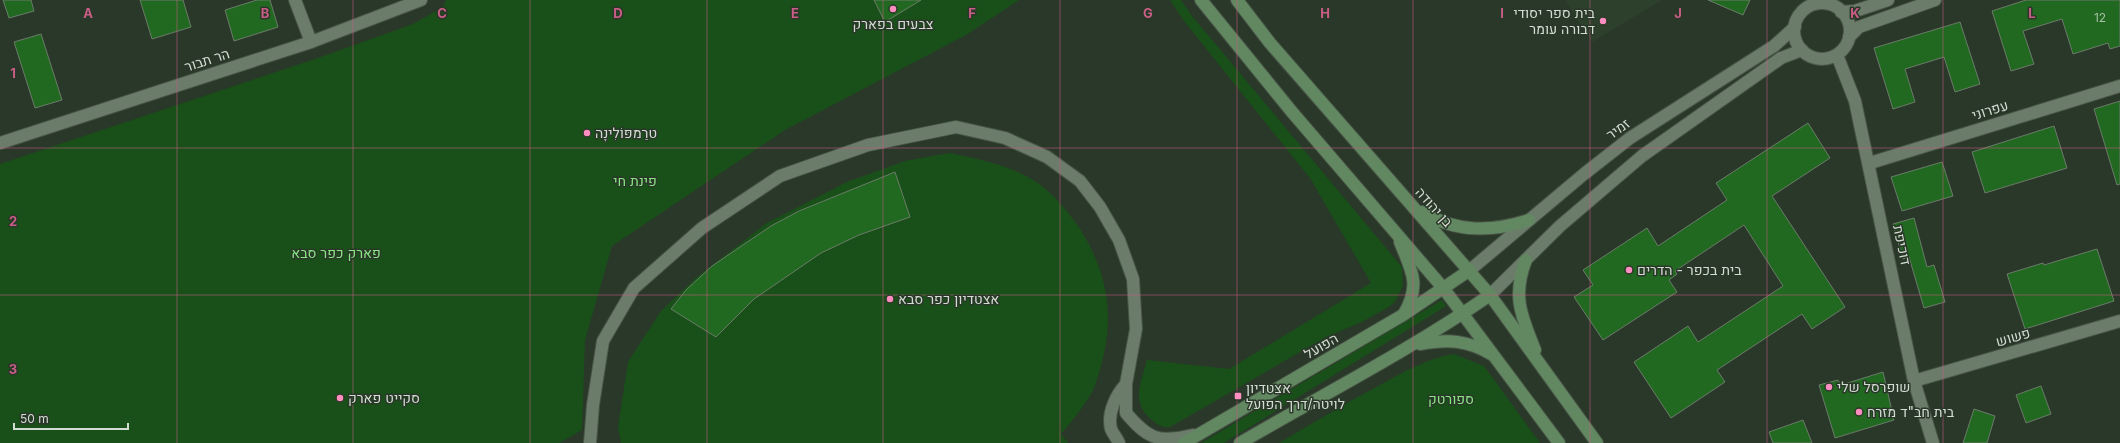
<svg xmlns="http://www.w3.org/2000/svg" width="2120" height="443" font-family="Inter,Heebo,sans-serif">
<rect width="100%" height="100%" fill="#2a3829"/>
<polygon fill="#2d402b" points="1565,0 1662,0 1592,42"/>
<g fill="#195019">
<polygon points="446,0 1019,0 966,35 785,130 612,246 585,340 582,430 559,443 0,443 0,164 318,58 413,24 443,7"/>
<path d="M 1170,0 L 1181,0 L 1192,16 L 1402,267 L 1403,285 L 1395,302 L 1387,308 L 1362,322 L 1326,337 L 1170,427 C 1163,428 1158,425 1153,421 C 1130,403 1141,383 1147,360 L 1229,369 L 1371,283 L 1310,178 L 1184,21 Z"/>
<path d="M 950,153 C 981,160 1012,165 1039,184 C 1054,194 1067,211 1078,226 C 1112,277 1116,327 1095,385 C 1091,398 1070,424 1061,434 L 1068,443 L 621,443 L 618,427 L 628,362 L 661,311 L 697,277 L 767,223 L 847,182 L 905,161 Z"/>
<polygon points="1442,300 1446,306 1224,443 1201,443"/>
<path d="M 1454,354 L 1484,366 L 1540,443 L 1279,443 C 1313,423 1346,403 1380,385 C 1404,372 1427,358 1454,354 Z"/>
</g>
<g fill="#216921" stroke="#6b7b69">
<polygon points="3,0 31,0 34,11 9,18"/>
<polygon points="140,0 183,0 191,27 152,39"/>
<polygon points="257,0 270,0 278,27 234,41 225,10"/>
<polygon points="874,0 921,0 885,22"/>
<polygon points="1708,0 1750,0 1743,15"/>
<polygon points="2026,0 2120,0 2120,46 2110,49 2108,43 2073,54 2062,19 2023,31 2034,64 2011,71 1992,11"/>
<polygon points="1960,22 1980,84 1955,92 1944,57 1905,69 1915,102 1893,109 1874,48"/>
<polygon points="41,34 62,100 35,108 14,42"/>
<polygon points="2120,101 2120,184 2117,185 2094,109"/>
<polygon points="1808,123 1830,158 1772,196 1845,307 1812,329 1802,314 1717,370 1725,382 1671,418 1634,362 1688,326 1698,342 1783,286 1744,225 1675,271 1677,274 1669,280 1677,292 1603,340 1574,297 1593,285 1583,270 1647,228 1658,246 1727,200 1716,183"/>
<polygon points="2054,126 2067,168 1985,193 1972,152"/>
<polygon points="1942,162 1953,196 1902,211 1891,177"/>
<polygon points="895,172 910,217 859,235 821,253 754,299 716,337 671,309 686,290 712,266 771,226 799,211"/>
<polygon points="1914,218 1927,267 1934,265 1945,302 1924,308 1909,257 1903,259 1893,224"/>
<polygon points="2097,249 2114,301 2025,329 2007,274 2043,263 2044,265"/>
<polygon points="1883,372 1894,420 1835,438 1819,385 1838,380 1841,385"/>
<polygon points="2041,386 2051,414 2026,423 2016,395"/>
<polygon points="1974,409 1995,416 1987,443 1963,443"/>
<polygon points="1803,420 1812,443 1773,443 1769,432"/>
</g>
<g fill="none" stroke-linecap="round" stroke-linejoin="round">
<defs>
<g id="street">
<polyline points="295,0 311,42"/>
<circle cx="1822" cy="31" r="28"/>
<polyline points="1841,12 1855,11 1888,0"/>
<polyline points="1849,37 1859,27 1935,0"/>
<polyline points="1837,55 1855,101 1914,381 1933,443"/>
<polyline points="0,143 311,42 421,0"/>
<polyline points="1870,163 2120,86"/>
<polyline points="1470,270 1584,174 1630,138 1774,46 1795,27"/>
<polyline points="1490,295 1560,226 1642,156 1781,58 1802,50"/>
<polyline points="1914,381 2120,321"/>
<path d="M 590,443 L 593,405 L 603,341 L 634,288 L 702,228 L 780,176 L 868,145 L 956,127 L 1005,138 L 1047,157 L 1080,181 L 1100,207 L 1119,240 L 1133,279 L 1136,329 L 1126,384 L 1126,413 C 1149,440 1159,443 1193,435"/>
<path d="M 1119,443 C 1117,438 1113,434 1111,429 C 1107,413 1116,395 1126,384"/>
</g>
<g id="secondary">
<polyline points="1201,0 1292,112 1444,289 1559,443"/>
<polyline points="1237,0 1270,43 1490,295 1597,443"/>
<path d="M 1422,212 C 1457,233 1492,232 1529,220"/>
<path d="M 1400,242 C 1412,272 1421,284 1404,314"/>
<path d="M 1526,260 C 1512,296 1521,315 1535,350"/>
<path d="M 1420,344 C 1448,339 1467,340 1491,354"/>
<polyline points="1184,443 1403,315 1470,270"/>
<path d="M 1240,443 C 1324,394 1410,350 1490,295"/>
</g>
</defs>
<use href="#street" stroke="#485547" stroke-width="14"/>
<use href="#secondary" stroke="#485547" stroke-width="14"/>
<use href="#street" stroke="#6c7c6b" stroke-width="12"/>
<use href="#secondary" stroke="#628861" stroke-width="12"/>
</g>
<path fill="none" stroke="#c85d85" stroke-width="1" stroke-opacity="0.55" d="M 177,0 L 177,443M 353,0 L 353,443M 530,0 L 530,443M 707,0 L 707,443M 883,0 L 883,443M 1060,0 L 1060,443M 1237,0 L 1237,443M 1413,0 L 1413,443M 1590,0 L 1590,443M 1767,0 L 1767,443M 1943,0 L 1943,443M 0,148 L 2120,148M 0,295 L 2120,295"/>
<g fill="#fd8ebf" stroke="#2a3829" stroke-width="1.5">
<circle cx="893" cy="9" r="4"/>
<circle cx="1603" cy="21" r="4"/>
<circle cx="587" cy="133" r="4"/>
<circle cx="1629" cy="270" r="4"/>
<circle cx="890" cy="299" r="4"/>
<circle cx="1829" cy="387" r="4"/>
<rect x="1234" y="392" width="8" height="8" rx="2"/>
<circle cx="340" cy="398" r="4"/>
<circle cx="1859" cy="412" r="4"/>
</g>
<g text-anchor="middle" stroke-width="3" stroke-linejoin="round" paint-order="stroke">
<g font-size="12" fill="#a6bfa6">
<text x="2100" y="22">12</text>
</g>
<g font-size="14" fill="#d3dcd2" stroke="#2a3829" text-anchor="start">
<text x="1595" y="18" text-anchor="end">בית ספר יסודי<tspan x="1595" dy="16">דבורה עומר</tspan></text>
<text x="893" y="29" text-anchor="middle">צבעים בפארק</text>
<text x="595" y="138">טרַמפּוֹלִינָה</text>
<text x="1637" y="275">בית בכפר - הדרים</text>
<text x="898" y="304">אצטדיון כפר סבא</text>
<text x="1837" y="392">שופרסל שלי</text>
<text x="1246" y="393">אצטדיון<tspan x="1246" dy="16">לויטה/דרך הפועל</tspan></text>
<text x="348" y="403">סקייט פארק</text>
<text x="1867" y="417">בית חב"ד מזרח</text>
</g>
<g font-size="14" fill="#d3dcd2" stroke="#2a3829">
<text transform="translate(207 60) rotate(-18)" y="5">הר תבור</text>
<text transform="translate(1990 110) rotate(-17)" y="5">עפרוני</text>
<text transform="translate(1618 129) rotate(-36)" y="5">זמיר</text>
<text transform="translate(1434 207) rotate(48)" y="5">בן יהודה</text>
<text transform="translate(1902 245) rotate(78)" y="5">דוכיפת</text>
<text transform="translate(2013 337) rotate(-16)" y="5">פשוש</text>
<text transform="translate(1321 346) rotate(-30)" y="5">הפועל</text>
</g>
<g font-size="14" fill="#89e584" stroke="#2a3829">
<text x="635" y="186">פינת חי</text>
<text x="336" y="258">פארק כפר סבא</text>
<text x="1451" y="404">ספורטק</text>
</g>
</g>
<g font-size="13" text-anchor="middle" font-weight="bold" fill="#c85d85" stroke="#2a3829" stroke-width="3" stroke-linejoin="round" paint-order="stroke">
<text x="88" y="18">A</text>
<text x="265" y="18">B</text>
<text x="442" y="18">C</text>
<text x="618" y="18">D</text>
<text x="795" y="18">E</text>
<text x="972" y="18">F</text>
<text x="1148" y="18">G</text>
<text x="1325" y="18">H</text>
<text x="1502" y="18">I</text>
<text x="1678" y="18">J</text>
<text x="1855" y="18">K</text>
<text x="2032" y="18">L</text>
<text x="13" y="78">1</text>
<text x="13" y="226">2</text>
<text x="13" y="374">3</text>
</g>
<path d="M14 423v6h114v-6" fill="none" stroke="#d3dcd2" stroke-width="2"/>
<text x="20" y="423" font-size="12" fill="#d3dcd2" stroke="#2a3829" stroke-width="3" paint-order="stroke">50 m</text>
</svg>
